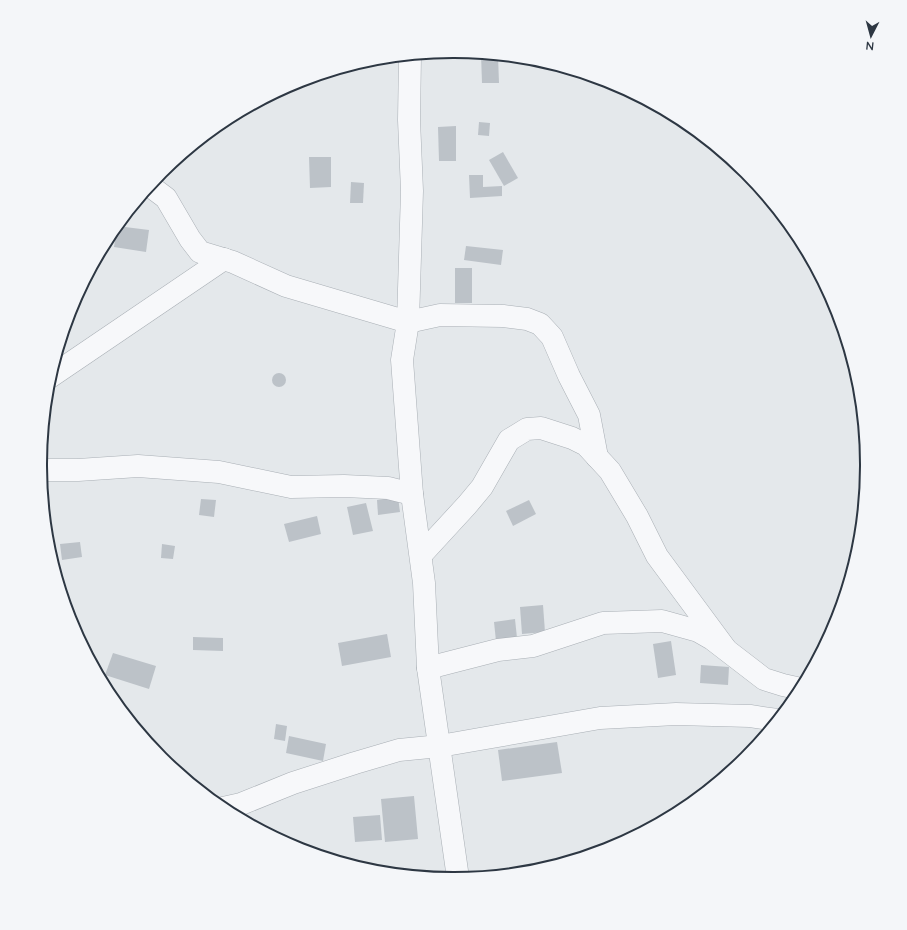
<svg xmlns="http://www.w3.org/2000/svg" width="907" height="930" font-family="Lato,sans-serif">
<rect width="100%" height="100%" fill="#e4e8eb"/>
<g fill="#bcc2c8">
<polygon points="481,54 498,56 499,83 482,83"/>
<polygon points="479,122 490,123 489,136 478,135"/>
<polygon points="456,126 456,161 439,161 438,127"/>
<polygon points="503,152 518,178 504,186 489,160"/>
<polygon points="309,157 331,157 331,187 310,188"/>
<polygon points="469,175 483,175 483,187 502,186 502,196 470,198"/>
<polygon points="351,182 364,183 363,203 350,203"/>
<polygon points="117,226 149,230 146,252 114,247"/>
<polygon points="466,246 503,250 501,265 464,260"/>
<rect x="455" y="268" width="17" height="35"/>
<circle cx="279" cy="380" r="7"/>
<polygon points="398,497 400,512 378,515 377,500"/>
<polygon points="201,499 216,500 214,517 199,515"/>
<polygon points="529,500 536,514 513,526 506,511"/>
<polygon points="366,503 373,531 353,535 347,507"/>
<polygon points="317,516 321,534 289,542 284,524"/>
<polygon points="80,542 82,557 62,560 60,544"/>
<polygon points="162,544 175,546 173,559 161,558"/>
<polygon points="543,605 545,632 522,634 520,607"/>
<polygon points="515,619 517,638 496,641 494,622"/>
<polygon points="387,634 391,657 342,666 338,643"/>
<polygon points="193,637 223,638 223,651 193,650"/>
<polygon points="671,641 676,675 658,678 653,644"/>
<polygon points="113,653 156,666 149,689 105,675"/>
<polygon points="701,665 729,667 728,685 700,683"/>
<polygon points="276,724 287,726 285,741 274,739"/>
<polygon points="289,736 326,744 323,761 286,753"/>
<polygon points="557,742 562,773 502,781 498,750"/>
<polygon points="414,796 418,839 385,842 381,799"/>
<polygon points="380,815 382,840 355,842 353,817"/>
</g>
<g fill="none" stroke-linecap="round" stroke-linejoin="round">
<defs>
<g id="minor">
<polyline points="410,56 409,120 412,191 408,322 402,360 412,494 424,583 428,668 458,878"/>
<polyline points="150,186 166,198 190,239 200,252 233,262 286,286 408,322 440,315 503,316 527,319 540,324 552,337 569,376 589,415 597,457"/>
<polyline points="50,377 224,259"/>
<polyline points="41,470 78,470 138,466 219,472 291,487 344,486 388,488 412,494"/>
<polyline points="421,555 467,505 482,487 509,440 527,429 541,428 572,438 586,445 610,471 637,516 657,556 725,648"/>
<polyline points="428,668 498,650 533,646 603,623 662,621 698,631 712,639 764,679 783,685 801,689"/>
<polyline points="223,808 241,804 293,783 355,763 399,750 440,746 600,718 676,714 750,716 777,720"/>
</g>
</defs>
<use href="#minor" stroke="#a9afb5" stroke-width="23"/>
<use href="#minor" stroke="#f7f8fa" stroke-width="22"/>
</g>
<path d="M0 0H907V930H0ZM453 58H454A406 406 0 0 1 860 464V466A406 406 0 0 1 454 872H453A406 406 0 0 1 47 466V464A406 406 0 0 1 453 58Z" fill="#f4f6f9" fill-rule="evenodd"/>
<path fill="none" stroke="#2d3743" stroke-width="2" d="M453 58H454A406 406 0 0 1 860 464V466A406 406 0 0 1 454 872H453A406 406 0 0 1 47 466V464A406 406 0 0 1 453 58Z"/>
<g transform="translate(871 36) rotate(186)" stroke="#f4f6f9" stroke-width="3" paint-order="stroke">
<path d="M0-3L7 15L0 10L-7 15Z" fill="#2d3743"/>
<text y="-6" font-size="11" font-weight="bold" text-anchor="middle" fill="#2d3743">N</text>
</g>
</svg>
